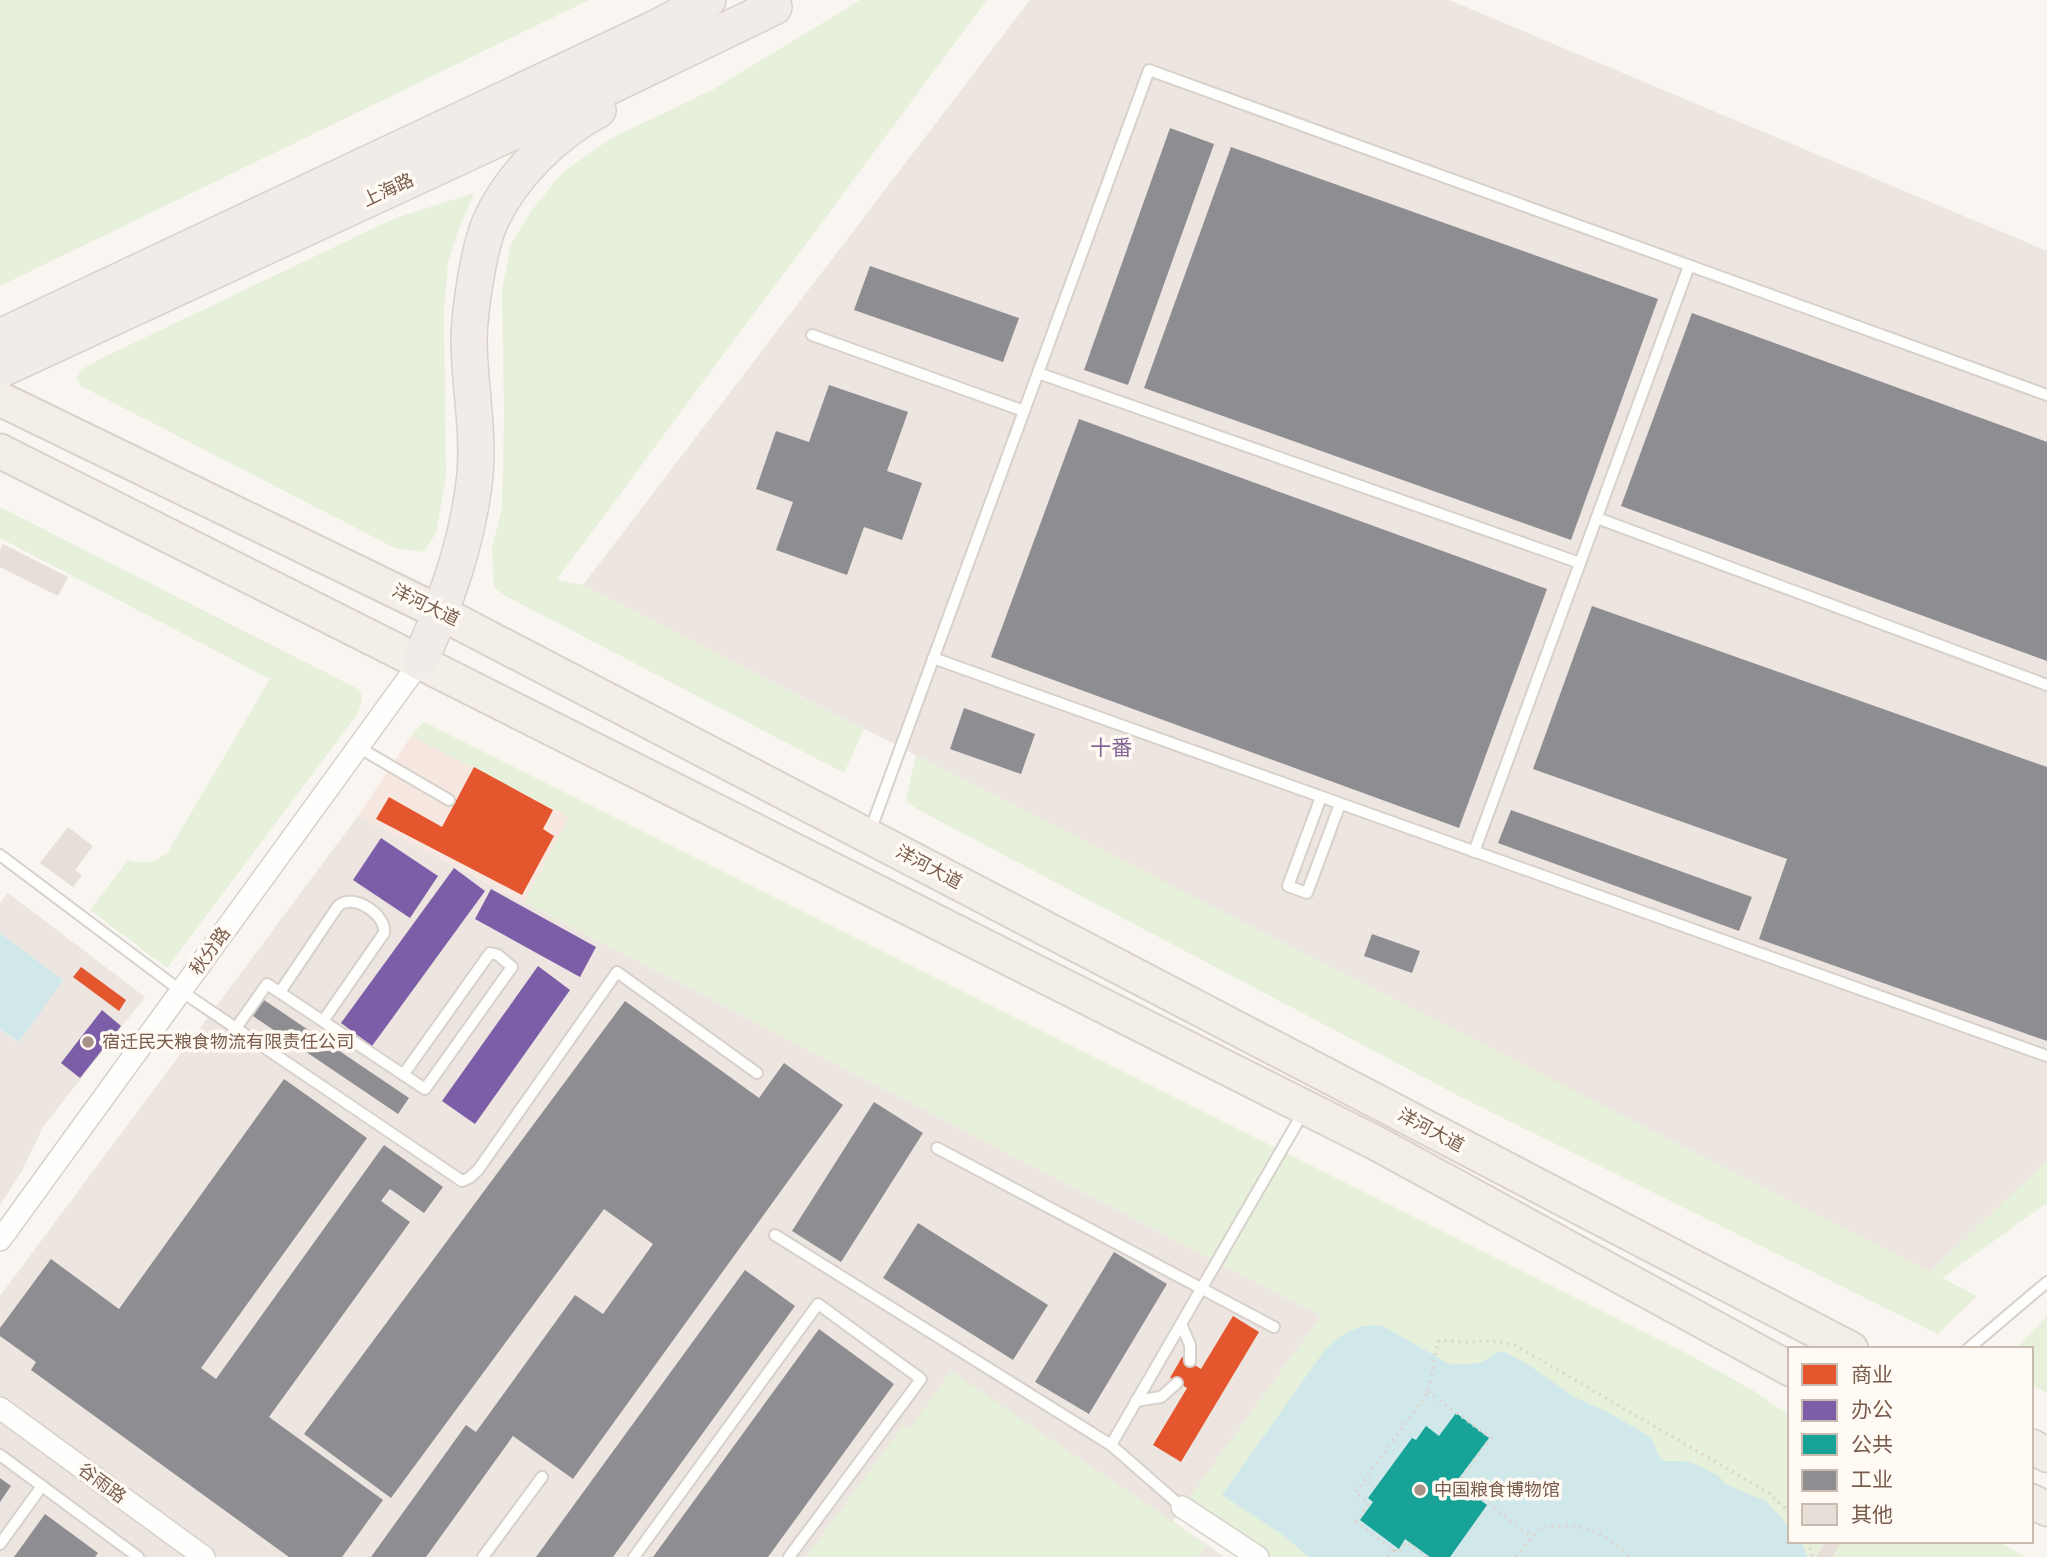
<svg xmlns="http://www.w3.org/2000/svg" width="2047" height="1557" font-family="Barlow,'Noto Sans SC',sans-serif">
<rect width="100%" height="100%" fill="#f9f5f0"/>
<polygon fill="#f6e8e1" points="411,736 569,817 524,902 358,816"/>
<g fill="#ede5e0">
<polygon points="1030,0 1449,0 2047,251 2047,1160 1930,1273 583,585"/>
<polygon points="358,816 1321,1316 1173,1521 1224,1557 0,1557 0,1296"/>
<polygon points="8,893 145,997 43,1127 22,1171 0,1205 0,1029 18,1042 63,980 0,933 0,903"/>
</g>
<g fill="#e7f0db">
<polygon points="0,0 589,0 0,286"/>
<polygon points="860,0 987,0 556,580 583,585 864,729 844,773 504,595 494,587 492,548 502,509 504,414 502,290 511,244 532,210 563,172 610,139 714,89"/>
<polygon points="474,193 458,231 448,263 444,312 446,476 436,533 424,552 395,548 81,386 77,378 81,370 98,360 393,219"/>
<path d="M 0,507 L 360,690 L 362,699 L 358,713 L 167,968 L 90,910 L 128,860 C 145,865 153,863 168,852 L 270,679 L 0,538 Z"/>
<polygon points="424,722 1688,1354 1754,1391 1790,1416 1790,1541 1998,1541 2025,1557 1272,1557 1186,1502 1321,1316 524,902 569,817 411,736"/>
<polygon points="916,755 1930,1272 2047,1160 2047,1203 1942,1278 1977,1296 1938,1334 1461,1097 917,809 906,800"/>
<polygon points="2047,1316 2047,1393 2031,1384 2031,1349 2016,1349"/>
<polygon points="951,1371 1207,1545 1199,1557 806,1557 904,1424 910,1428"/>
</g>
<g fill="#d0e8ea">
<polygon points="0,933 63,980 19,1042 0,1029"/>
<path d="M 1371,1325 L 1383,1326 L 1451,1365 L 1480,1363 L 1498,1352 L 1505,1352 L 1530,1366 L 1574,1397 L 1609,1413 L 1642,1432 L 1652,1439 L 1659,1456 L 1664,1461 L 1685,1461 L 1700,1466 L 1720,1477 L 1725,1484 L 1767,1502 L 1790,1528 L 1790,1541 L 1802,1541 L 1807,1557 L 1309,1557 L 1283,1535 L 1222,1495 L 1324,1351 C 1338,1337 1351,1327 1371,1325 Z"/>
</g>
<g fill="#e4572e">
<polygon points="474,767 553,810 543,829 554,836 522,895 376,819 389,797 442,827"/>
<polygon points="81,967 126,1000 119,1011 73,977"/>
<polygon points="1233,1316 1259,1332 1181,1462 1153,1445 1187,1388 1170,1378 1182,1357 1201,1369"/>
</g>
<g fill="#7b5ea7">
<polygon points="381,838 438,876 410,918 353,880"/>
<polygon points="454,868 485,891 372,1046 341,1023"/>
<polygon points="491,889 596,947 580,977 475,919"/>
<polygon points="538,966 570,990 475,1124 442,1101"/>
<polygon points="102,1010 121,1026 80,1078 61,1063"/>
</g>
<polygon fill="#17a398" points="1456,1413 1489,1438 1456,1482 1487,1505 1450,1557 1430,1557 1405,1539 1399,1549 1360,1520 1373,1502 1368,1498 1412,1438 1416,1440 1426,1426 1439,1436"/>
<g fill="#8d8d92">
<polygon points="1170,128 1214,144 1128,385 1084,370"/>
<polygon points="1231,147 1658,299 1571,540 1144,388"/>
<polygon points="870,266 1019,318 1003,362 854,310"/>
<polygon points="1692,313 2047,442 2047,661 1621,506"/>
<polygon points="829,385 908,412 887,471 922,483 902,540 864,527 847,575 776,550 793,502 756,489 776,431 809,442"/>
<polygon points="1079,419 1547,589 1459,828 991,657"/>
<polygon points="1592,606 2047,767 2047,1041 1759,939 1787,859 1533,769"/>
<polygon points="964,708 1035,734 1021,774 950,749"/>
<polygon points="1511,810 1752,897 1739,931 1498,843"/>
<polygon points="1372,934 1420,951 1412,973 1364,956"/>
<polygon points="264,1000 409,1098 398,1114 253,1016"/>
<polygon points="625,1001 759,1098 784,1063 843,1105 573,1479 513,1436 426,1557 371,1557 466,1425 476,1432 575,1295 603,1314 653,1244 604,1209 391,1498 304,1434"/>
<polygon points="284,1079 367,1138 201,1368 216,1379 384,1145 443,1187 424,1213 390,1189 381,1201 410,1222 269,1417 383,1500 342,1557 289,1557 31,1370 36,1362 0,1336 0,1328 51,1259 119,1309"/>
<polygon points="874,1102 923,1133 841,1262 792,1231"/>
<polygon points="918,1223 1048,1305 1013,1360 883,1278"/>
<polygon points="1114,1252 1167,1284 1089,1414 1035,1382"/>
<polygon points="745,1270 795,1306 613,1557 536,1557"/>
<polygon points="819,1329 894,1384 768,1557 653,1557"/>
<polygon points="0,1478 11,1486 0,1502"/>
<polygon points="45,1514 98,1553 95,1557 14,1557"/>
</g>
<g fill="#e6ded7">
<polygon points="3,544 68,577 58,596 0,567 0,550"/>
<polygon points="68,827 93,846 75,870 82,875 73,887 40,863"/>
<polygon points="1826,1541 1842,1541 1832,1557 1816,1557"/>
</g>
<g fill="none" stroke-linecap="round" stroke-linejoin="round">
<defs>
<g id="service">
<polyline points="812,335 1024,411"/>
<polyline points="1038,373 1580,563"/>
<polyline points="1597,518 2047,685"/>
<polyline points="933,658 2047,1056"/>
<polyline points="358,747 449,800"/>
<polyline points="1321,797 1288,886 1307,893 1340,804"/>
<polyline points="869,834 1149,70 2047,395"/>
<polyline points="1474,852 1689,266"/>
<polyline points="0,855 181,991 462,1181 469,1178 478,1170 617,972 757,1073"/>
<path d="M 280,992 L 338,906 C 353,892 387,915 384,933 L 323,1021"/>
<path d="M 236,1028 L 267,984 C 320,1019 373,1054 425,1089 L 512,967 L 498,955 L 490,953 L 403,1075"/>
<polyline points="937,1148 1274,1327"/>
<polyline points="775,1235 1111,1445 1182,1507"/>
<polyline points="1181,1324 1190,1345 1190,1361"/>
<polyline points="1968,1349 2047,1282"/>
<polyline points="1136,1401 1161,1397 1177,1383"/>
<polyline points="1111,1445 1304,1111"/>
<polyline points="0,1455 138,1557"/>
<polyline points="0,1544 42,1486"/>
<polyline points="483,1557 542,1477"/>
<polyline points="634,1557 818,1304 921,1379 789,1557"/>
</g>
<g id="minor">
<polyline points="0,1240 420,662"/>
<polyline points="0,1408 204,1557"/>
<polyline points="1182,1507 1258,1557"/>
</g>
<g id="primary">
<polyline points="0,399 441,613 1851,1349"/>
<polyline points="0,451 1376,1143 1790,1369"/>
<polyline points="2031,1446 2047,1455"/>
<polyline points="2031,1501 2047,1509"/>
</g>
<g id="trunk">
<polyline points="0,337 660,26 708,0"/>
<polyline points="0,370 569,106 774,7"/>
<path d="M 420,662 C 446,600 468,543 475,475 C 479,429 469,383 469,338 C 470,308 479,244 492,218 C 513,174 555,133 598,110"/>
</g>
</defs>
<use href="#service" stroke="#d7d1cb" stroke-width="14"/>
<use href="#minor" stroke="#d7d1cb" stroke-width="24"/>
<use href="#primary" stroke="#dad1cc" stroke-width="37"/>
<use href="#trunk" stroke="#dad1cc" stroke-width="38"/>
<g stroke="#dcd5d0" stroke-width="3.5" stroke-dasharray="2 5" stroke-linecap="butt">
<polyline points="1428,1392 1491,1438 1459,1481 1531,1536"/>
<polyline points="1808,1541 1813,1557"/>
<polyline points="1388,1557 1394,1549"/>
<path d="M 1427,1557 L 1406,1542 L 1398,1553 L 1356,1522 L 1369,1503 L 1355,1493 L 1428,1392 L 1438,1341 C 1449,1340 1457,1342 1467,1342 C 1485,1341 1498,1340 1515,1345 L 1769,1493 L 1790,1513"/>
<path d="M 1516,1557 L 1539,1529 C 1573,1519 1607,1532 1630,1557"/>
</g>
<use href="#service" stroke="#fefefd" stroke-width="10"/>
<use href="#minor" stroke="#fefefd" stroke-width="21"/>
<use href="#primary" stroke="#f3eee8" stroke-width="33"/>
<use href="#trunk" stroke="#f2ece8" stroke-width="35"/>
</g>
<g fill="#a69286" stroke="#fffaf3" stroke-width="2.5">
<circle cx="88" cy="1042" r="7"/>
<circle cx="1420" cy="1490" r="7"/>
</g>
<g text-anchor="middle" stroke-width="7" stroke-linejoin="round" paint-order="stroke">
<g font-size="18" fill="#7a5c4d" stroke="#fffaf3">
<text transform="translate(388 190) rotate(-25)" y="6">上海路</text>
<text transform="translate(426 605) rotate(26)" y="6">洋河大道</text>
<text transform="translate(929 867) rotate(28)" y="6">洋河大道</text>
<text transform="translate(210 951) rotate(-54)" y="6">秋分路</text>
<text transform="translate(1431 1130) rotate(28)" y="6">洋河大道</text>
<text transform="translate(102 1483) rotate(36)" y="6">谷雨路</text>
</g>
<g font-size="18" fill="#7a5c4d" stroke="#fffaf3" text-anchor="start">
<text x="102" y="1048">宿迁民天粮食物流有限责任公司</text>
<text x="1434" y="1496">中国粮食博物馆</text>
</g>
<g font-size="21" fill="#846695" stroke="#fffaf3">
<text x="1111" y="755">十番</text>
</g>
</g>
<rect x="1788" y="1347" width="245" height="196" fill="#fffaf3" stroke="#cabbb1" stroke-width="2"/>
<rect x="1802" y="1364" width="35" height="21" fill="#e4572e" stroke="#cabbb1" stroke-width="2"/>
<text x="1851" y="1382" font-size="21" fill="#7a5c4d">商业</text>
<rect x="1802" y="1400" width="35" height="21" fill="#7b5ea7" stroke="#cabbb1" stroke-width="2"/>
<text x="1851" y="1417" font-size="21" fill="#7a5c4d">办公</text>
<rect x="1802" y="1434" width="35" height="21" fill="#17a398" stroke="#cabbb1" stroke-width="2"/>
<text x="1851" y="1452" font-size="21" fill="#7a5c4d">公共</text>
<rect x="1802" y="1470" width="35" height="21" fill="#8d8d92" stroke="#cabbb1" stroke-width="2"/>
<text x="1851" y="1487" font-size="21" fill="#7a5c4d">工业</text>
<rect x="1802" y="1504" width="35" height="21" fill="#e6ded7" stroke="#cabbb1" stroke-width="2"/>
<text x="1851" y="1522" font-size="21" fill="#7a5c4d">其他</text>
</svg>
